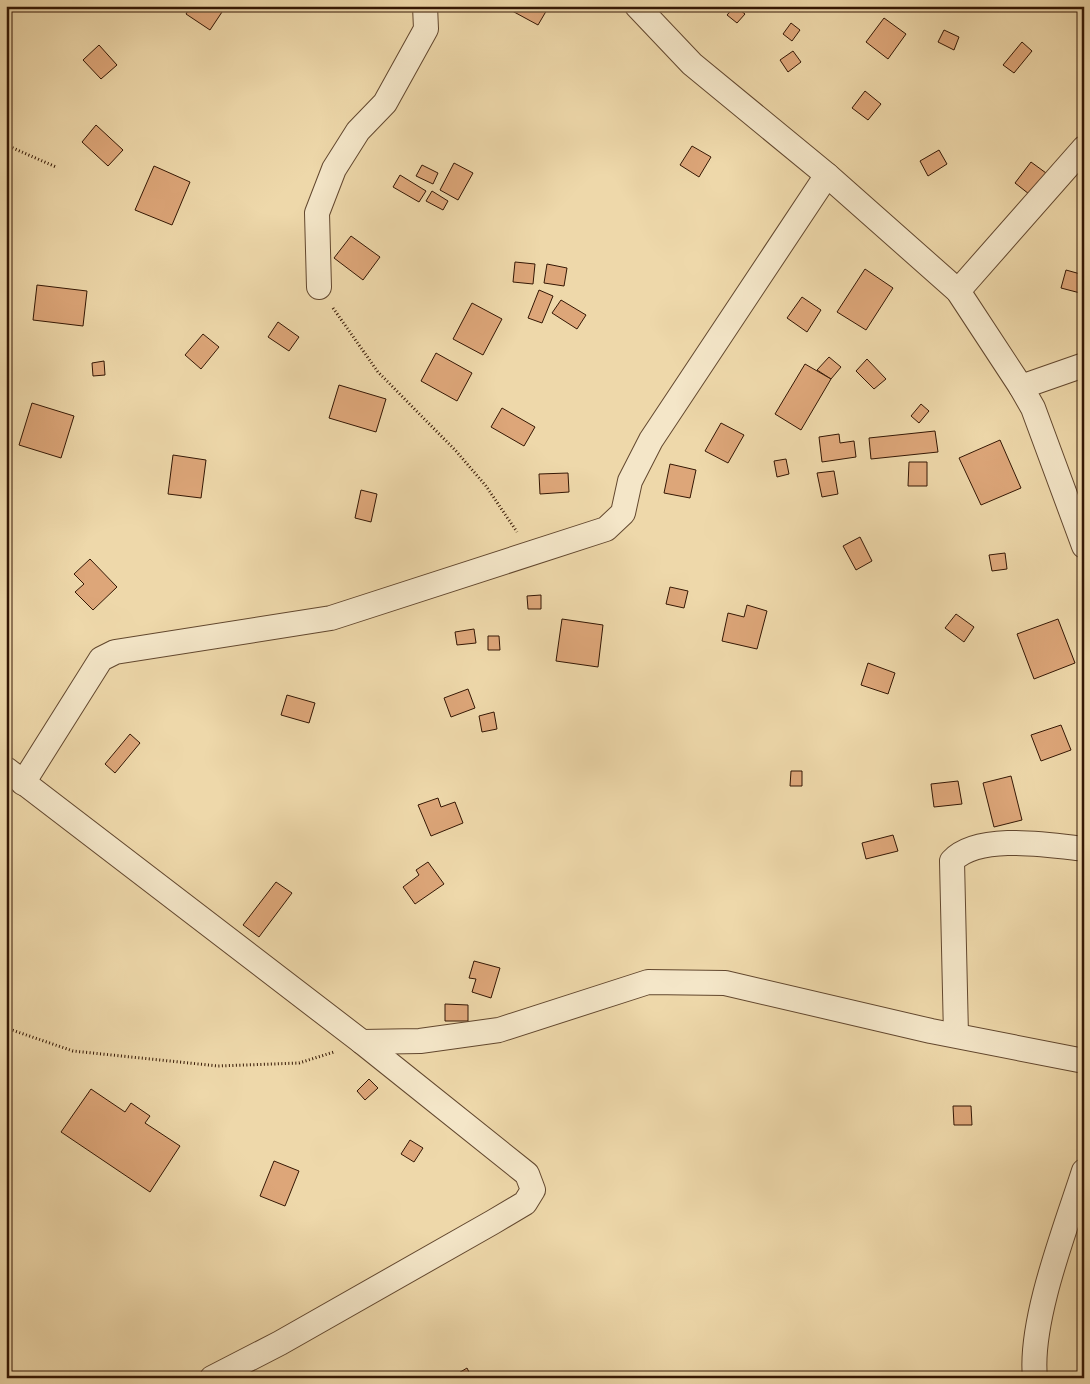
<svg xmlns="http://www.w3.org/2000/svg" width="1090" height="1384" font-family="'Libre Bodoni',serif">
<rect width="100%" height="100%" fill="#eed8aa"/>
<filter id="stains"><feTurbulence type="fractalNoise" baseFrequency=".004" numOctaves="4"/><feColorMatrix values="0 0 0 0 .2 0 0 0 0 .09 0 0 0 0 .02 0 0 0 .5 -.17"/></filter>
<radialGradient id="worn" r=".72"><stop offset=".6" stop-color="#630" stop-opacity="0"/><stop offset="1" stop-color="#630" stop-opacity=".3"/></radialGradient>
<g fill="#dda679" stroke="#341704">
<polygon points="191,6 215,6 222,12 210,30 186,14"/>
<polygon points="503,6 545,6 548,8 538,25"/>
<polygon points="735,6 745,14 737,23 727,15"/>
<polygon points="884,18 906,34 888,59 866,42"/>
<polygon points="791,23 800,30 792,41 783,34"/>
<polygon points="944,30 959,37 954,50 938,42"/>
<polygon points="1022,42 1032,51 1014,73 1003,65"/>
<polygon points="99,45 117,65 101,79 83,60"/>
<polygon points="793,51 801,62 788,72 780,60"/>
<polygon points="865,91 881,104 868,120 852,108"/>
<polygon points="96,125 123,150 108,166 82,142"/>
<polygon points="692,146 711,157 699,177 680,165"/>
<polygon points="939,150 947,164 928,176 920,161"/>
<polygon points="1031,162 1046,173 1029,194 1015,183"/>
<polygon points="454,163 473,173 458,200 440,190"/>
<polygon points="422,165 438,173 433,184 416,176"/>
<polygon points="154,166 190,182 172,225 135,210"/>
<polygon points="400,175 426,191 419,202 393,187"/>
<polygon points="432,191 448,201 443,210 426,201"/>
<polygon points="351,236 380,257 363,280 334,258"/>
<polygon points="515,262 535,264 533,284 513,282"/>
<polygon points="547,264 567,268 564,286 544,283"/>
<polygon points="865,269 893,288 866,330 837,312"/>
<polygon points="1066,270 1084,275 1084,294 1061,288"/>
<polygon points="37,285 87,291 83,326 33,320"/>
<polygon points="539,290 553,296 542,323 528,318"/>
<polygon points="802,297 821,310 807,332 787,318"/>
<polygon points="561,300 586,315 577,329 552,313"/>
<polygon points="472,303 502,319 483,355 453,339"/>
<polygon points="278,322 299,337 289,351 268,337"/>
<polygon points="203,334 219,347 201,369 185,355"/>
<polygon points="436,353 472,373 457,401 421,381"/>
<polygon points="829,357 841,367 831,379 817,370"/>
<polygon points="867,359 886,379 874,389 856,371"/>
<polygon points="104,361 105,375 93,376 92,363"/>
<polygon points="805,364 831,379 801,430 775,414"/>
<polygon points="339,385 386,399 376,432 329,418"/>
<polygon points="32,403 74,416 61,458 19,445"/>
<polygon points="921,404 929,411 919,423 911,416"/>
<polygon points="502,408 535,427 524,446 491,427"/>
<polygon points="721,423 744,435 728,463 705,451"/>
<polygon points="935,431 938,452 871,459 869,438"/>
<polygon points="839,434 840,443 854,441 856,457 822,462 819,437"/>
<polygon points="1000,440 1021,488 981,505 959,458"/>
<polygon points="173,455 206,460 201,498 168,494"/>
<polygon points="786,459 789,474 777,477 774,461"/>
<polygon points="909,462 927,462 927,486 908,486"/>
<polygon points="670,464 696,470 690,498 664,493"/>
<polygon points="834,471 838,494 822,497 817,473"/>
<polygon points="568,473 569,492 540,494 539,474"/>
<polygon points="361,490 377,494 371,522 355,518"/>
<polygon points="860,537 872,561 856,570 843,546"/>
<polygon points="1005,553 1007,569 992,571 989,555"/>
<polygon points="90,559 117,587 93,610 75,592 84,584 74,574"/>
<polygon points="670,587 688,591 684,608 666,604"/>
<polygon points="541,595 541,609 528,609 527,596"/>
<polygon points="747,605 767,611 757,649 722,641 728,613 744,617"/>
<polygon points="956,614 974,627 964,642 945,628"/>
<polygon points="562,619 603,625 598,667 556,661"/>
<polygon points="1058,619 1075,663 1034,679 1017,634"/>
<polygon points="474,629 476,643 457,645 455,632"/>
<polygon points="488,636 499,636 500,650 488,650"/>
<polygon points="868,663 895,673 888,694 861,685"/>
<polygon points="468,689 475,708 451,717 444,698"/>
<polygon points="287,695 315,703 309,723 281,715"/>
<polygon points="494,712 497,729 482,732 479,716"/>
<polygon points="1061,725 1071,750 1041,761 1031,735"/>
<polygon points="130,734 140,743 115,773 105,764"/>
<polygon points="791,771 802,771 802,786 790,786"/>
<polygon points="1011,776 1022,820 994,827 983,783"/>
<polygon points="958,781 962,804 934,807 931,784"/>
<polygon points="438,798 441,807 455,802 463,823 431,836 418,805"/>
<polygon points="893,835 898,851 866,859 862,843"/>
<polygon points="428,862 444,884 415,904 403,887 419,875 416,870"/>
<polygon points="276,882 292,893 259,937 243,925"/>
<polygon points="474,961 500,968 491,998 472,992 476,979 469,978"/>
<polygon points="445,1004 468,1005 468,1021 445,1021"/>
<polygon points="369,1079 378,1088 365,1100 357,1091"/>
<polygon points="91,1089 125,1112 131,1103 150,1116 145,1123 180,1146 150,1192 61,1132"/>
<polygon points="953,1106 971,1106 972,1125 954,1125"/>
<polygon points="410,1140 423,1148 414,1162 401,1154"/>
<polygon points="274,1161 299,1171 285,1206 260,1196"/>
<polygon points="467,1368 472,1378 458,1378 457,1374"/>
</g>
<g fill="none" stroke-linecap="round" stroke-linejoin="round">
<defs>
<g id="minor">
<polyline points="637,6 692,64 827,175 958,291 1021,387 1033,408 1084,546"/>
<polyline points="319,287 317,213 334,169 358,131 385,103 426,29 425,6"/>
<polyline points="958,291 1084,148"/>
<polyline points="1021,387 1084,365"/>
<polyline points="6,769 362,1042 420,1041 499,1030 648,982 725,983 931,1031 1084,1061"/>
<polyline points="23,783 101,659 115,652 331,618 606,529 623,513 630,481 651,440 827,175"/>
<path d="M 956,1035 L 952,861 C 978,833 1049,845 1084,849"/>
<polyline points="212,1378 280,1343 493,1222 525,1203 533,1190 527,1174 362,1042"/>
<path d="M 1035,1378 C 1029,1321 1066,1227 1084,1171"/>
</g>
</defs>
<use href="#minor" stroke="#62472e" stroke-width="26"/>
<g stroke="#341704" stroke-width="3" stroke-dasharray="1 2.5" stroke-linecap="butt">
<polyline points="6,145 56,167"/>
<polyline points="333,308 378,372 456,451 486,486 517,532"/>
<polyline points="6,1028 73,1051 218,1066 299,1063 334,1052"/>
</g>
<use href="#minor" stroke="#f4e6c8" stroke-width="24"/>
</g>
<rect width="1090" height="1384" fill="none" stroke="#eed8aa" stroke-width="25"/>
<rect x="8" y="8" width="1075" height="1369" fill="none" stroke="#341704" stroke-width="2.5"/>
<rect x="12" y="12" width="1065" height="1359" fill="none" stroke="#341704"/>
<rect width="100%" height="100%" filter="url(#stains)"/>
<rect width="100%" height="100%" fill="url(#worn)"/>
</svg>
